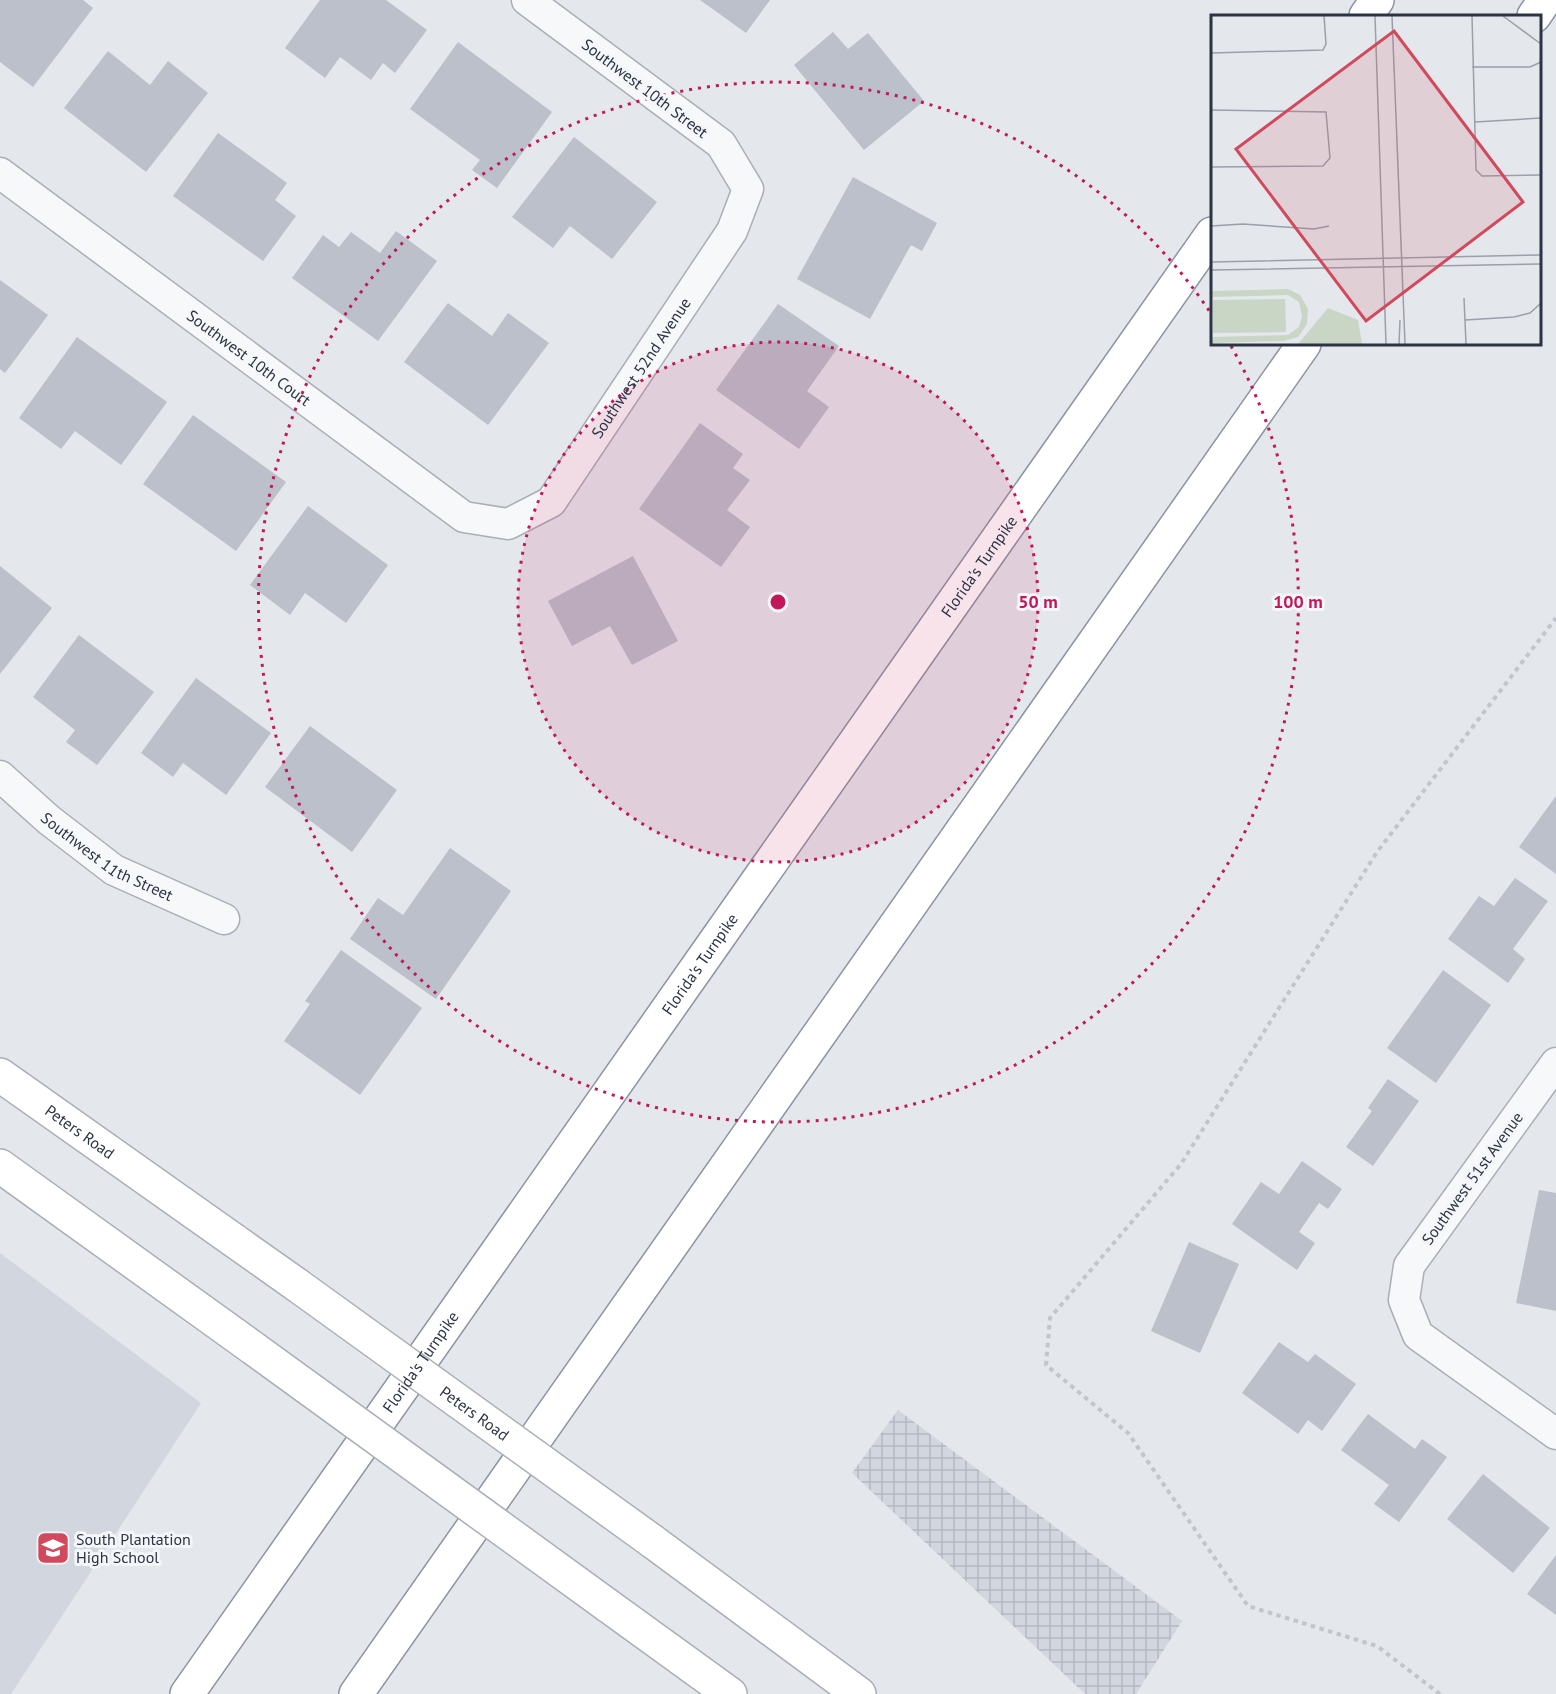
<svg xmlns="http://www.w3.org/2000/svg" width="1556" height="1694" font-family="'PT Sans',sans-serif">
<defs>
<pattern id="industrial-grid" width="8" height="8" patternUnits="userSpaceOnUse" patternTransform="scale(1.5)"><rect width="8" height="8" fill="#d2d6de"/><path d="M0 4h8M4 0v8" fill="none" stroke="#b4b8c0"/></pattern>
</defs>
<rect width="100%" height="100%" fill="#e4e7ec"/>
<polygon fill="#d2d6de" points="0,1253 201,1403 11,1694 0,1694"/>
<polygon fill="url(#industrial-grid)" points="898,1410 1182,1621 1136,1694 1085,1694 852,1473"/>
<g fill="#bbc0ca">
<polygon points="0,0 83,0 93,8 33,87 0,62"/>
<polygon points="320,0 386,0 427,30 395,73 383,63 371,80 340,57 325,78 285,48"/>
<polygon points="700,0 770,0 746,33"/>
<polygon points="833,32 848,49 868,33 924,101 864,150 794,65"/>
<polygon points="458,42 552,112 497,188 472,170 480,160 410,109"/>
<polygon points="108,51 150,85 168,61 208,93 146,172 64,108"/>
<polygon points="218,133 287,183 275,200 296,216 263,261 173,196"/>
<polygon points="574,137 657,202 612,259 570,226 553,248 512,217"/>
<polygon points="853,177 937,223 922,251 911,245 870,319 797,279"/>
<polygon points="396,231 437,261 378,341 292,278 323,235 339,247 351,232 380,253"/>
<polygon points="0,280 48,315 5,373 0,369"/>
<polygon points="448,303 492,336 508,313 549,343 488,425 404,362"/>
<polygon points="778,304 839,346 807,391 829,407 799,449 716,390"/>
<polygon points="77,337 167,402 121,465 75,431 61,449 19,418"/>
<polygon points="193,415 286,482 236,551 143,484"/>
<polygon points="700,423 743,454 733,468 750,480 727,510 750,527 721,567 639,509"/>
<polygon points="308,506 388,565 346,623 305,593 290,615 250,585"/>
<polygon points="633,556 678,641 632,665 610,626 572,646 548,601"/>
<polygon points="0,566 52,608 0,674"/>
<polygon points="79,635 154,692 97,765 66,742 75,730 33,697"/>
<polygon points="196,678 271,733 226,795 183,763 173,777 141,753"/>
<polygon points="310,726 397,790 352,852 265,787"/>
<polygon points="1556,796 1556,874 1519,847"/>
<polygon points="450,848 511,891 436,999 350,939 378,898 403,915"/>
<polygon points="1515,878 1548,901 1513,949 1525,959 1508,983 1448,939 1479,896 1494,906"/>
<polygon points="341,950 422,1008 360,1095 284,1041 310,1004 305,1001"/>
<polygon points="1443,970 1491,1005 1436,1083 1387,1048"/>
<polygon points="1388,1079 1419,1101 1373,1166 1346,1147 1372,1111 1368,1108"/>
<polygon points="1302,1161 1342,1189 1328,1209 1319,1203 1299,1232 1315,1243 1297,1270 1232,1224 1261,1182 1279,1194"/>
<polygon points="1539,1190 1556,1193 1556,1311 1516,1303"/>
<polygon points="1189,1242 1239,1264 1200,1353 1151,1331"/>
<polygon points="1279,1342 1308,1362 1315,1354 1356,1384 1322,1431 1308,1420 1298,1434 1242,1393"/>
<polygon points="1368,1414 1415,1449 1422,1439 1447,1457 1399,1522 1374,1504 1389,1485 1341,1450"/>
<polygon points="1483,1474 1550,1528 1513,1573 1447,1519"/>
<polygon points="1556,1555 1556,1615 1527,1594"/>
</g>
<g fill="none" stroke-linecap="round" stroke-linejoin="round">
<defs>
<g id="street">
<path id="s1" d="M 0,173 L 464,517 L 508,524 L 551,502 L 732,231 L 748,189 L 721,144 L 527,0"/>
<path id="s2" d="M 0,776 L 49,820 L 114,870 L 224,919"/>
<polyline points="1556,1063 1409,1266 1404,1300 1418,1335 1556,1434"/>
</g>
<g id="secondary">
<path id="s3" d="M 0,1075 L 297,1285"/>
<polyline points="0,1166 253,1348"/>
<polyline points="652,1541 859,1694"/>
<polyline points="607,1605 730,1694"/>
</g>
<g id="highway">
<polyline points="1366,16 1377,0"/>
<polyline points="1534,16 1545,0"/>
<path id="s4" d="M 187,1694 L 1212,234"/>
<polyline points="356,1694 1304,344"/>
</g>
</defs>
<use href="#street" stroke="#a9aeb7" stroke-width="33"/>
<use href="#secondary" stroke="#a9aeb7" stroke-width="36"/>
<use href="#highway" stroke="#8b94a3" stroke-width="36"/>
<polyline stroke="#c2c5cb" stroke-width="4" stroke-dasharray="4.5 4.5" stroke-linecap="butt" points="1440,1694 1377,1646 1248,1606 1128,1433 1046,1365 1050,1318 1181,1164 1377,852 1556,618"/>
<use href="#street" stroke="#f7f8fa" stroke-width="30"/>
<use href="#secondary" stroke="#fff" stroke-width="33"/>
<use href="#highway" stroke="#fff" stroke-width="33"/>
<defs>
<g id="secondary-bridge">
<path id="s5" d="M 297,1285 L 652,1541"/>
<polyline points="253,1348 607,1605"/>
</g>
</defs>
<use href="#secondary-bridge" stroke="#a9aeb7" stroke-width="36" stroke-linecap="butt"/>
<use href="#secondary-bridge" stroke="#fff" stroke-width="33"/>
</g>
<circle cx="778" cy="602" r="260" fill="#c2185b" fill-opacity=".12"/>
<g fill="none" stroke="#c2185b" stroke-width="3" stroke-dasharray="3 6">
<circle cx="778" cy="602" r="260"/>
<path d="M1231 346A520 520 0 1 1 1212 315"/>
</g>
<defs>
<symbol id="school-square" viewBox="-11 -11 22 22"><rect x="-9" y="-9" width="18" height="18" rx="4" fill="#d1495d" stroke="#f4f6f9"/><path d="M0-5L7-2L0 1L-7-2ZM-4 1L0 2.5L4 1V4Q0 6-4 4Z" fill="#fff"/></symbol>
</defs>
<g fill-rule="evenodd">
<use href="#school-square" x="34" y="1529" width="38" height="38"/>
</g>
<g text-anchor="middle" stroke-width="6" stroke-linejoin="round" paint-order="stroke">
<g font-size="16" fill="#2b3445" stroke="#f4f6f9">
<text transform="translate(645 88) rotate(37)" y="6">Southwest 10th Street</text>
<text dy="6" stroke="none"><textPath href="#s1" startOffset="310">Southwest 10th Court</textPath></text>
<text dy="6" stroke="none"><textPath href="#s1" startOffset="832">Southwest 52nd Avenue</textPath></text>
<text dy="6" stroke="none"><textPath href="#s4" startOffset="1378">Florida's Turnpike</textPath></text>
<text dy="6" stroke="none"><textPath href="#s2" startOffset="135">Southwest 11th Street</textPath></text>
<text dy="6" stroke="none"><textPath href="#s4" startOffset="892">Florida's Turnpike</textPath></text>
<text dy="6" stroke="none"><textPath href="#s3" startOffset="98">Peters Road</textPath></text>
<text transform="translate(1472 1178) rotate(-54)" y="6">Southwest 51st Avenue</text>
<text dy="6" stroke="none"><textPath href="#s4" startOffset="406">Florida's Turnpike</textPath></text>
<text dy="6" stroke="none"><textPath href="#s5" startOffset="219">Peters Road</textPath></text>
</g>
<g font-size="16" fill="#2b3445" stroke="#f4f6f9" text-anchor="start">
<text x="76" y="1545">South Plantation<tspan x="76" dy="18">High School</tspan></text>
</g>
</g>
<g transform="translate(1211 15)">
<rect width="330" height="330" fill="#e4e7ec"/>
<path d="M 77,274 L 89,280 L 97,294 L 96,309 L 87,322 L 73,326 L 0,328 L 0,322 L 77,320 L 88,312 L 91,301 L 88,287 L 77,280 L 0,282 L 0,276 ZM 74,284 L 75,317 L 2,318 L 2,285 ZM 117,293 L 147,305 L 151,329 L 87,329 Z" fill="#c9d6c5"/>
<path fill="none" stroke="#9a9fa9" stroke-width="1.5" d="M 164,1 L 175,329M 181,1 L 194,329M 261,1 L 265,155 L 271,161 L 330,160M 292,1 L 330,29M 0,38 L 112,35 L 115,29 L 113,1M 261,52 L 319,52 L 330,47M 0,95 L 115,97 L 119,143 L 112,151 L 0,152M 264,107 L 330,103M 0,211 L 32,209 L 103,214 L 118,211M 0,247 L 330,240M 0,255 L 330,249M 253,283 L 255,329M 254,305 L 303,302 L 319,298 L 330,288M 188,329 L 189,305"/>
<path fill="#d1495d" fill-opacity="0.15" stroke="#d1495d" stroke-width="3" d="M 183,16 L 312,187 L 155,306 L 25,134 Z"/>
<rect width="330" height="330" fill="none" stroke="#2b3445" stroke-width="3"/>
</g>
<circle cx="778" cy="602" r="9" fill="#c2185b" stroke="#f4f6f9" stroke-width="3"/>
<g font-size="18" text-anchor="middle" font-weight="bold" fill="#c2185b" stroke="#f4f6f9" stroke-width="6" stroke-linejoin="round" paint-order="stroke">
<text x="1038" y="608">50 m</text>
<text x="1298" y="608">100 m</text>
</g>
</svg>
